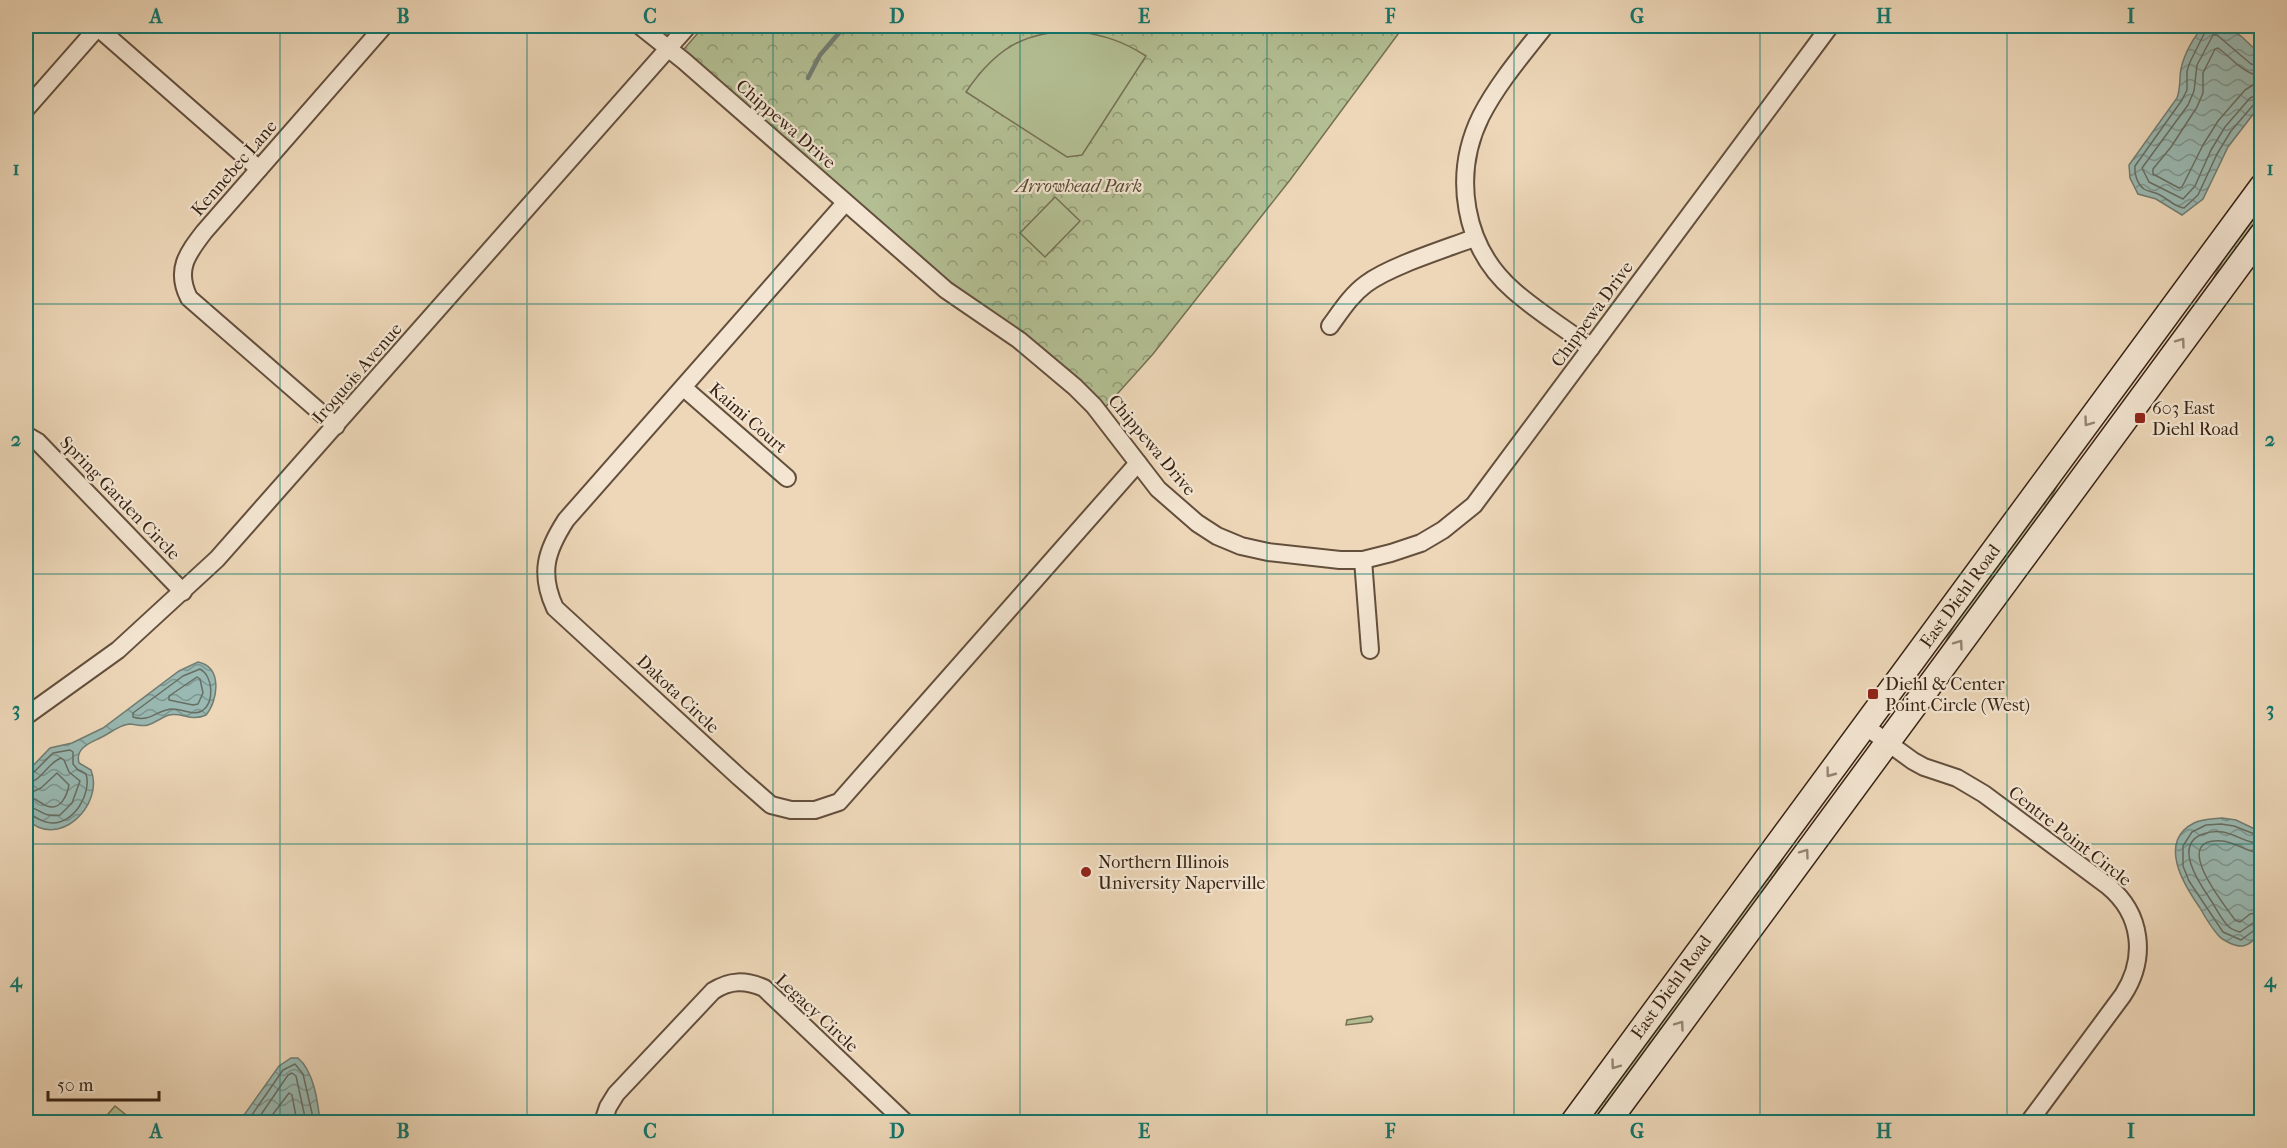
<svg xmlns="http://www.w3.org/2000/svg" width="2287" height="1148" font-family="'IM FELL French Canon',serif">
<defs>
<pattern id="grass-tufts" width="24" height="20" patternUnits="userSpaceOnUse" patternTransform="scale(1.5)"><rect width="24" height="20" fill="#b3bf93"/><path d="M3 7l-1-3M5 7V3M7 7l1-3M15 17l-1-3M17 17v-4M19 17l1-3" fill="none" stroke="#929b77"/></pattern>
<pattern id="forest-crowns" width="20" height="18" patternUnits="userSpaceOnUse" patternTransform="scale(1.5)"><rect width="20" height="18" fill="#b3bf93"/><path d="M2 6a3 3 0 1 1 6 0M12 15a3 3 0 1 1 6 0" fill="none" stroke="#929b77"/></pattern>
<pattern id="water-waves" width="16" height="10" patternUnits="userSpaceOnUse" patternTransform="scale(1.5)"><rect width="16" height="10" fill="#99b9b2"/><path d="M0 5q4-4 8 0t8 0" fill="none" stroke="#7e9690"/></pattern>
</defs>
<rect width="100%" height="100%" fill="#edd7b8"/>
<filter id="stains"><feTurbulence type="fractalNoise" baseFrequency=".00333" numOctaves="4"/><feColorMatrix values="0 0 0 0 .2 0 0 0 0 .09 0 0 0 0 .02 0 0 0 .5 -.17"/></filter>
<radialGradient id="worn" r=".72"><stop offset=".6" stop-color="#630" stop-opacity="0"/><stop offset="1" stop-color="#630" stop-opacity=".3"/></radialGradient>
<g fill="url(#grass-tufts)" stroke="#757054" stroke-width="1.5">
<polygon points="2261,199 2261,220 2159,359 2156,357 2213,279 2236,234"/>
<polygon points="2060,480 2037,526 1900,712 1897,710 1945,643 1970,595"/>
<polygon points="1847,763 1851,765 1785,854 1764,896 1597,1122 1590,1122 1606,1091"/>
<polygon points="1371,1016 1373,1019 1371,1022 1346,1025 1347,1020"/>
</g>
<polygon fill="url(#forest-crowns)" stroke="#757054" stroke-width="1.5" points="704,26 1404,26 1290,180 1182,317 1153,354 1101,412 970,307 678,56"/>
<g fill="#b3bf93" stroke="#757054" stroke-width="1.5">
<path d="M 1076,31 C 1103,35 1123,41 1146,56 L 1082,155 L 1067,157 L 966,92 C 995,49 1024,31 1076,31 Z"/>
<polygon points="1055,197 1080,221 1045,257 1020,233"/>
<polygon points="115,1106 135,1122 101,1122"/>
</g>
<g fill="url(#water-waves)" stroke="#727d73" stroke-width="1.5">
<path d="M 2204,26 L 2225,26 L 2241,36 L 2260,54 L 2261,104 L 2228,147 L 2203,199 L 2182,215 L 2156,199 L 2138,194 L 2130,178 L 2129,165 L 2177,98 C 2181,87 2179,79 2181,69 C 2184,54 2194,36 2204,26 Z"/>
<path d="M 198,662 C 223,667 218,701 206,715 C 191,722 182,712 169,715 C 162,717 155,723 148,725 C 142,727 136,724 129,724 C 117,726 111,733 100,738 C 90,743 75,748 79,763 L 91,770 C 105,805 57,852 26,818 L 26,773 L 50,748 L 72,743 L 103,728 L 179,671 Z"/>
<path d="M 2222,818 L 2236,820 L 2261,832 L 2261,932 C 2257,937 2250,945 2243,946 C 2235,947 2222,940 2218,935 C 2211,927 2205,917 2200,908 C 2184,885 2157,842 2194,823 C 2202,819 2213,819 2222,818 Z"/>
<path d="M 291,1058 L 298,1058 C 314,1071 318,1103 320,1122 L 239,1122 L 279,1066 Z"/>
</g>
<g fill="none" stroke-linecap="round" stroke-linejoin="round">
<g stroke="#686e63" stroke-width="1.5">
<path d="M 2208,26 L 2190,62 L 2187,71 L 2187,90 L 2182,100 L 2135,166 C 2134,173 2137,184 2144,189 C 2147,191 2154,192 2158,194 C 2167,198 2174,207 2184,208 L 2198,195 L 2217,154 L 2231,131 L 2255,103 L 2262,101"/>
<polyline points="2262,67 2251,64 2217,35 2213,35 2197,65 2194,91 2188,105 2142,168 2149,182 2183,199 2195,186 2211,150 2225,127 2250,98 2262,93"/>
<path d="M 2262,76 C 2244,75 2232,58 2218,48 L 2215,49 L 2203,73 L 2203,93 L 2197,107 L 2171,147 L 2153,169 L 2153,174 L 2179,188 L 2182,187 L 2203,145 L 2218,121 L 2245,90 L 2253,85 L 2262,84"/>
<path d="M 200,669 C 213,676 215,702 202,711 C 193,716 182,709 173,709 C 157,709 151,723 133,717 L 133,713 L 183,676 Z"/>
<polygon points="197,677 200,679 203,693 198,704 193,705 169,700 169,696"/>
<path d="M 57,773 L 69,785 C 67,795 61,811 47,806 C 42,804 36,799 30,797 L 30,793 L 41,788 Z"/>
<path d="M 26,776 L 31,775 L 53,753 L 70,750 L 73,752 L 73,764 L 78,770 L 86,774 C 92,793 74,824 52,823 C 41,823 35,815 26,814"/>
<path d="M 26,783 C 42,782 47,763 61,758 L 64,760 L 69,772 L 80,781 L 72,803 L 60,815 C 42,818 40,808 26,806"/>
<polyline points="2262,837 2234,826 2221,824 2206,825 2192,832 2183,846 2183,866 2189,881 2223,932 2241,940 2256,929 2262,929"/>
<path d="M 2262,844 C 2240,843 2228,825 2203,834 C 2171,845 2202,887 2212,902 C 2217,910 2222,920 2228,926 C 2231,929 2236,931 2240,932 L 2253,923 L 2262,921"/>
<path d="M 2262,853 C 2247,853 2236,842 2222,841 C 2169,837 2223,903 2235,920 L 2240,922 L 2250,914 L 2262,912"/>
<polyline points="247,1122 283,1070 295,1064 303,1074 314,1122"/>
<polyline points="256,1122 288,1075 292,1073 296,1076 306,1122"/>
<polyline points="267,1122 289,1093 292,1095 297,1122"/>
</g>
<polyline stroke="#727d73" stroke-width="4.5" points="808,78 820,55 845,26"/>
<defs>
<g id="street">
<polyline points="96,26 259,169"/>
<polyline points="640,26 684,61 946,290 1019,340 1075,387 1094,406 1158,489 1197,523 1217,536 1241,546 1268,552 1340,560 1363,560 1391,553 1421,543 1443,530 1474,505 1830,26"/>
<path d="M 1545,26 C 1523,54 1498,83 1481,116 C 1452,175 1463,247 1514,291 C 1538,312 1566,329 1591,348"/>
<polyline points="26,109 99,26"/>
<path d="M 845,203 L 566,520 C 546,551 539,573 555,608 L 739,777 L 771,805 L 791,810 L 815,810 L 839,802 L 1138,463"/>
<path d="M 1330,326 C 1341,311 1351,295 1366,284 C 1390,266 1445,249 1474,238"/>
<polyline points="684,388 787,478"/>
<path d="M 336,426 L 189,298 C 175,270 187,254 204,232 L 384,26"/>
<polyline points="26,435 38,442 183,592"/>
<polyline points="1363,560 1370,650"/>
<polyline points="26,716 118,650 217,559 688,26"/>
<path d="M 1865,726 L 1913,761 L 1924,767 L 1957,778 L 1984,794 L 2108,886 C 2142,914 2147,958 2123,995 L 2029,1122"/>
<path d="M 603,1122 L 608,1107 L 616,1094 L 713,991 C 730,980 745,980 764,988 L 905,1122"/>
</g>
<g id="secondary">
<polyline points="1573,1122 2262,186"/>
<polyline points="1608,1122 2262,234"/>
</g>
</defs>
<use href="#street" stroke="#644f3d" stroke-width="20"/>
<use href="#secondary" stroke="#372214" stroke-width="27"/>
<use href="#street" stroke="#f3e5d1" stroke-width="16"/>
<use href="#secondary" stroke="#f3e5d1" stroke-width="24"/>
</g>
<defs><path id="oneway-chevron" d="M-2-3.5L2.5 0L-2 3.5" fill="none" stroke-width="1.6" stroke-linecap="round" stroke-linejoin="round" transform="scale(1.5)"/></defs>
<g stroke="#958472">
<use href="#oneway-chevron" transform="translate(2181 342) rotate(-54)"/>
<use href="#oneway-chevron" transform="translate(2088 422) rotate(126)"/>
<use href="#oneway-chevron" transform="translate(1959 644) rotate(-54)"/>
<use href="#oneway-chevron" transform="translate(1830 773) rotate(127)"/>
<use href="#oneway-chevron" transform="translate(1805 853) rotate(-54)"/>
<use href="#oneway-chevron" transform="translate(1680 1025) rotate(-54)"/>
<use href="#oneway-chevron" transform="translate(1615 1065) rotate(126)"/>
</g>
<path fill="none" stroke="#0f766e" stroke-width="1.5" stroke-opacity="0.55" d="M 280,26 L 280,1122M 527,26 L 527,1122M 773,26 L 773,1122M 1020,26 L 1020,1122M 1267,26 L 1267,1122M 1514,26 L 1514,1122M 1760,26 L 1760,1122M 2007,26 L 2007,1122M 26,304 L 2262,304M 26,574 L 2262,574M 26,844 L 2262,844"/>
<g fill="#8f2418" stroke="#f3e5d1" stroke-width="2">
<rect x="2134" y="412" width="12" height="12" rx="3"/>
<rect x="1867" y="688" width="12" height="12" rx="3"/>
<circle cx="1086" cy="872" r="6"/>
</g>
<g text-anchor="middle" stroke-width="4.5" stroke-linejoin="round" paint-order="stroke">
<g font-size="18" fill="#372214" stroke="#f3e5d1">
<text transform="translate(786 124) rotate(41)" y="6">Chippewa Drive</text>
<text transform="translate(234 168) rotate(-49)" y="6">Kennebec Lane</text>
<text transform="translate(1592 314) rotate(-54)" y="6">Chippewa Drive</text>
<text transform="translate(357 373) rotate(-49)" y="6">Iroquois Avenue</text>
<text transform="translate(748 418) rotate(41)" y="6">Kaimi Court</text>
<text transform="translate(1152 445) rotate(50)" y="6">Chippewa Drive</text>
<text transform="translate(120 498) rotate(46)" y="6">Spring Garden Circle</text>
<text transform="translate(1960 596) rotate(-54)" y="6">East Diehl Road</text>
<text transform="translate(678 694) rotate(43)" y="6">Dakota Circle</text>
<text transform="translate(2070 836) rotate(38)" y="6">Centre Point Circle</text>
<text transform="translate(1671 987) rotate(-54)" y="6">East Diehl Road</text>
<text transform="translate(817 1013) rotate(43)" y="6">Legacy Circle</text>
</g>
<g font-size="18" font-style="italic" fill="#564934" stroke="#f3e5d1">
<text x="1079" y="192">Arrowhead Park</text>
</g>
<g font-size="18" fill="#372214" stroke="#f3e5d1" text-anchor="start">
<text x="2152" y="414">603 East<tspan x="2152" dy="21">Diehl Road</tspan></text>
<text x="1885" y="690">Diehl &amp; Center<tspan x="1885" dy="21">Point Circle (West)</tspan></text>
<text x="1098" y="868">Northern Illinois<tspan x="1098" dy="21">University Naperville</tspan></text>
</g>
</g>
<rect width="2287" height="1148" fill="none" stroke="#edd7b8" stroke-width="66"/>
<path d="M48 1091v9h111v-9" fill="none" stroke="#372214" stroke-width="3"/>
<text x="57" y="1091" font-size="18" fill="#372214" stroke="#f3e5d1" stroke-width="4.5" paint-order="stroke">50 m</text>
<rect x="33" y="33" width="2221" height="1082" fill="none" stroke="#0f766e" stroke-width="2"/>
<g font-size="20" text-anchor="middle" font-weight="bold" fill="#0f766e">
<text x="156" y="23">A</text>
<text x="403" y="23">B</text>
<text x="650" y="23">C</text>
<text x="897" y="23">D</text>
<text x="1144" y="23">E</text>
<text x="1390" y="23">F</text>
<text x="1637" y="23">G</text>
<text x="1884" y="23">H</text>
<text x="2131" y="23">I</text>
<text x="16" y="175">1</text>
<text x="2270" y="175">1</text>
<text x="16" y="446">2</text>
<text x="2270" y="446">2</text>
<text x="16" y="716">3</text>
<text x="2270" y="716">3</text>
<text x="16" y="987">4</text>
<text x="2270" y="987">4</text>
<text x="156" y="1138">A</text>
<text x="403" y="1138">B</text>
<text x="650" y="1138">C</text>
<text x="897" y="1138">D</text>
<text x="1144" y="1138">E</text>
<text x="1390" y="1138">F</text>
<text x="1637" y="1138">G</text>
<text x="1884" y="1138">H</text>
<text x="2131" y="1138">I</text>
</g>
<rect width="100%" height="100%" filter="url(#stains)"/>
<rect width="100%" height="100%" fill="url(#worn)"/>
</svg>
